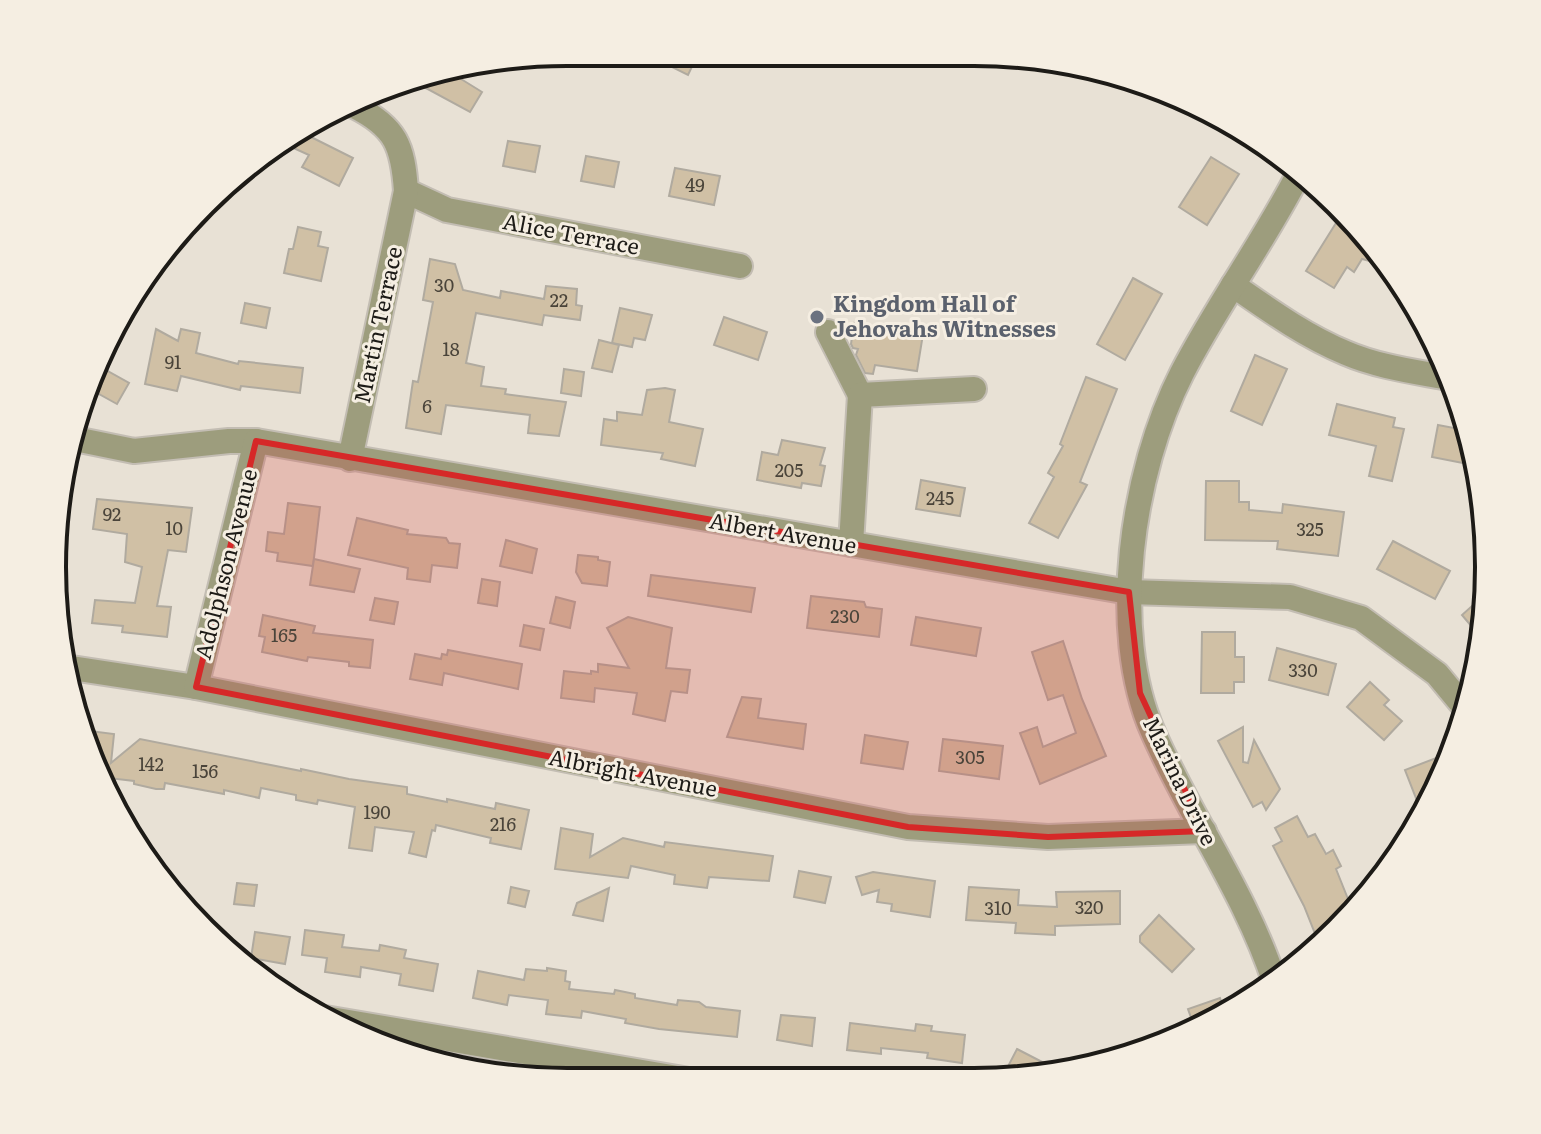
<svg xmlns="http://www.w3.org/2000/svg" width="1541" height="1134" font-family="Literata,serif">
<rect width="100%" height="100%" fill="#e8e1d5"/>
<g fill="#d0c0a5" stroke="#b0aa9f" stroke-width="2">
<polygon points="642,52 699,52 688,75"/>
<polygon points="450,67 463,75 461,79 482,92 470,112 411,80 433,70"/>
<polygon points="299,131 353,158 339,186 302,167 309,155 278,141"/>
<polygon points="508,141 540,146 535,172 503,166"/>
<polygon points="586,156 619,162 614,187 581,181"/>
<polygon points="1211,157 1239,174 1207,225 1179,207"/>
<polygon points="675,168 720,176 714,205 669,196"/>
<polygon points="1341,215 1382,253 1389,266 1362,259 1354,272 1347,267 1334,288 1306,271"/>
<polygon points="298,227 321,232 318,246 328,248 321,281 284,273 289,249 293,249"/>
<polygon points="430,259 455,264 463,290 500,298 501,291 544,299 546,286 577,289 576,305 582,306 580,320 544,315 542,325 476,313 466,363 484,367 481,386 506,389 505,394 566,402 559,436 528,433 530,415 446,405 441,434 406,428 413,381 418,382 433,302 423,300"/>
<polygon points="1133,278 1162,294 1125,360 1097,344"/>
<polygon points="245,303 270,308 266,328 241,323"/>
<polygon points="620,308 652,315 645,340 634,338 632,347 612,343"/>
<polygon points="724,317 767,332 758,360 714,345"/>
<polygon points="854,323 923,334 917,371 875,365 873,374 865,373 856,355 858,349 853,348 851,344"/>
<polygon points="156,329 178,341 181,329 200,333 196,353 238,364 239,361 303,368 300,393 241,386 240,390 181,376 177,391 145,384"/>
<polygon points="599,340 619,345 612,372 592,368"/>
<polygon points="1255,355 1287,369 1262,425 1231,411"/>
<polygon points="97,365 129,383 117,404 90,389"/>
<polygon points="564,369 584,372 581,396 561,393"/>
<polygon points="1086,377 1117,389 1080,482 1087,485 1058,538 1029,523 1054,477 1048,473 1063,446 1060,444"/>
<polygon points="665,388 675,390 669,422 703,429 695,466 661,459 663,453 601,445 604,419 617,421 617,412 642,415 647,390"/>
<polygon points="1337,404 1395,418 1393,427 1404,429 1392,481 1369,476 1376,446 1329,435"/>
<polygon points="1438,425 1470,431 1473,465 1432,457"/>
<polygon points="782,440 825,448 820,465 825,466 821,486 802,483 801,488 757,480 762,452 778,455"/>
<polygon points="921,480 965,488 960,516 916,509"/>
<polygon points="1206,481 1239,481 1239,502 1249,502 1249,510 1282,513 1283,504 1344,512 1338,556 1277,549 1278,541 1205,540"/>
<polygon points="97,499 192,508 186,552 168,550 157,606 171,607 167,637 122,632 123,626 92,623 95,600 135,603 142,567 125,562 127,534 93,529"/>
<polygon points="288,503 320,507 313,566 277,561 278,553 266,551 268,532 284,534"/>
<polygon points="357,518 408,530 407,534 446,538 449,543 460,544 457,568 432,565 430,582 407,579 408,568 348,555"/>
<polygon points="506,540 537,549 532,573 500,566"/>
<polygon points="1393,541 1450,571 1435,599 1377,569"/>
<polygon points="578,555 598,557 598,560 610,562 607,586 582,583 576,572"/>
<polygon points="314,559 360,569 354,592 310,585"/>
<polygon points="651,575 755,588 751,612 648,596"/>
<polygon points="482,579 500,582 497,606 478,603"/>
<polygon points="811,596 864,602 866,607 882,609 879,637 807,628"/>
<polygon points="556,597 575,602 570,628 550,623"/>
<polygon points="1482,597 1485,634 1483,640 1462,615"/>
<polygon points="375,598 398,602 394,624 370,620"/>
<polygon points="263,615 315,626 313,633 373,640 370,668 349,666 349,662 308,657 307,661 262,652 265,637 259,636"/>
<polygon points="628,617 672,628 666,668 690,670 687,693 671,691 665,721 633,714 637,693 595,688 594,702 561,698 564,671 591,674 591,671 598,672 598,664 629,668 607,628"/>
<polygon points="916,617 981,628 976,656 911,645"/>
<polygon points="524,625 544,629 540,650 520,646"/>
<polygon points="1202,632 1235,632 1235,657 1244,657 1244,682 1234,682 1234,693 1201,693"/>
<polygon points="1063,641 1082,699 1106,756 1040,784 1020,733 1037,727 1043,747 1076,733 1063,695 1048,700 1032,652"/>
<polygon points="1277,648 1336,664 1328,695 1269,680"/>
<polygon points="448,650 522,664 518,689 444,673 442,685 410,679 415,654 441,659 442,654 447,655"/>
<polygon points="1370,682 1389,700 1384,705 1402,721 1384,740 1347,707"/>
<polygon points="742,697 761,699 758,718 806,724 803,749 727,737"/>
<polygon points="1243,727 1243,762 1248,763 1254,740 1280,789 1266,810 1262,802 1253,807 1218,741"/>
<polygon points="82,730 114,734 111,763 140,739 301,771 301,769 349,779 407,787 407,794 447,802 447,799 495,809 496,803 529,810 521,849 490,843 491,838 436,825 435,831 432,830 426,857 409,853 414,832 375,827 372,851 349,848 355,807 318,800 317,804 296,800 296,795 261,788 259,798 224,790 224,794 165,783 164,789 156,789 134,784 134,781 109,778 107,792 91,764"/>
<polygon points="865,735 908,742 903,769 861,763"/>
<polygon points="943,739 1003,746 999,779 939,771"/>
<polygon points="1444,755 1437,773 1423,816 1405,770"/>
<polygon points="1297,816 1308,837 1315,834 1326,854 1333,850 1341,866 1336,869 1350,904 1318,941 1304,906 1273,846 1282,841 1275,828"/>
<polygon points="561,828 593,834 590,857 623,838 664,847 665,842 773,856 769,881 709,877 707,888 674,884 675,875 631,866 628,878 555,869"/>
<polygon points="799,871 831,877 825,903 794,897"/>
<polygon points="873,872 935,881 930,917 891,911 892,904 877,902 879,890 862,895 856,877"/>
<polygon points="237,883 257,885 254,906 234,904"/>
<polygon points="511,887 529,891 525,907 508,903"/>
<polygon points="969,887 1019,890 1018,905 1057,907 1056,892 1120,891 1120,924 1055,926 1055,935 1015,933 1016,923 966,920"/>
<polygon points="609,888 603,921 573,915 577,903"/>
<polygon points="1159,915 1194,949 1172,972 1140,942 1140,936"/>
<polygon points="305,930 344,935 342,947 379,951 380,945 406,950 404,958 438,964 433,991 399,985 401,974 361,967 360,977 325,972 327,958 302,955"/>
<polygon points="255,932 290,937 285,964 251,958"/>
<polygon points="547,968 566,971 565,981 570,982 569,989 614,994 615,990 635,994 635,998 677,1005 678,1000 699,1002 706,1007 740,1011 737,1037 659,1029 625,1023 626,1019 582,1011 581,1018 546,1014 548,1000 509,995 507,1005 473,998 478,971 524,980 526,969 547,971"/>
<polygon points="1220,998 1225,1012 1195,1029 1188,1009"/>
<polygon points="781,1015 815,1018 812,1046 777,1040"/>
<polygon points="850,1023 915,1031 916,1024 932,1026 931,1031 965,1035 962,1063 927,1058 928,1053 881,1048 881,1054 847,1050"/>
<polygon points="1017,1049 1048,1065 1041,1078 1002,1078"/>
</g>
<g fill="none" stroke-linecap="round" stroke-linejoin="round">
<defs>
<g id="minor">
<polyline points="406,191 447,210 740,266"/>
<path d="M 1233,285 C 1269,310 1305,336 1346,353 C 1376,366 1411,371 1443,377"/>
<polyline points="828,332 860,395"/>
<polyline points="75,439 134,451 229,441 256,441 1129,592 1290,597 1361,618 1437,674 1461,703"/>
<path d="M 350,459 L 406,191 C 403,146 396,127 354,106"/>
<polyline points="851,544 860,395 974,389"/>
<polyline points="65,667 196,687 908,827 1048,837 1204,831"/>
<polyline points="196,687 256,441"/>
<path d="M 1275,983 C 1246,894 1190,817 1153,732 C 1108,630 1132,471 1182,373 C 1217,305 1263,243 1298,175"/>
<polyline points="319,1017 689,1080"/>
</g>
</defs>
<use href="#minor" stroke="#c3bdb3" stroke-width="28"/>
<use href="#minor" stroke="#9d9d7d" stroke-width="24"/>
</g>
<path fill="#d62828" fill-opacity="0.2" stroke="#d62828" stroke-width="6" stroke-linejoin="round" d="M 256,441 L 1129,592 L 1140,693 L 1204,831 L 1048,837 L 908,827 L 196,687 Z"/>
<circle fill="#6b7280" stroke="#f5eee2" stroke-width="3" cx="817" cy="317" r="8"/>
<g text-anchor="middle" stroke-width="6" stroke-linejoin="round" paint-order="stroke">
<g font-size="18" fill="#4a443a">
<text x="695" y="192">49</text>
<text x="444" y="292">30</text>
<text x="559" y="307">22</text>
<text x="451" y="356">18</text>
<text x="173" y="369">91</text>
<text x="427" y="413">6</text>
<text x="789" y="477">205</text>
<text x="940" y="505">245</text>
<text x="112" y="521">92</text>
<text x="174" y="535">10</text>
<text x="1310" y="536">325</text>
<text x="845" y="623">230</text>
<text x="284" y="642">165</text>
<text x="1303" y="677">330</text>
<text x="970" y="764">305</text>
<text x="151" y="771">142</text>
<text x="205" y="778">156</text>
<text x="377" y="819">190</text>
<text x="503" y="831">216</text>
<text x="1089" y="914">320</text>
<text x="998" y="915">310</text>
</g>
<g font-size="22" fill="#1d1b17" stroke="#f5eee2">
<text transform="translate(571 234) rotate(11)" y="8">Alice Terrace</text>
<text transform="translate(378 325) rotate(-78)" y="8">Martin Terrace</text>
<text transform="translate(783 533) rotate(10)" y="8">Albert Avenue</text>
<text transform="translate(226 564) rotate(-76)" y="8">Adolphson Avenue</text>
<text transform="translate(633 773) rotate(11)" y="8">Albright Avenue</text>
<text transform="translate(1180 781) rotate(64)" y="8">Marina Drive</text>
</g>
<g font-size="22" font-weight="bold" fill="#5b616d" stroke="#f5eee2" text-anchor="start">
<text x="833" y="312">Kingdom Hall of<tspan x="833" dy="25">Jehovahs Witnesses</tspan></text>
</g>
</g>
<path d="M0 0H1541V1134H0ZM567 66H974A501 501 0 0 1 1475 567V567A501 501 0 0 1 974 1068H567A501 501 0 0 1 66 567V567A501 501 0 0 1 567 66Z" fill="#f5eee2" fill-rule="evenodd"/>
<path fill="none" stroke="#1d1b17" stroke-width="4" d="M567 66H974A501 501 0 0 1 1475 567V567A501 501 0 0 1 974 1068H567A501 501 0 0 1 66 567V567A501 501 0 0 1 567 66Z"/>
</svg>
